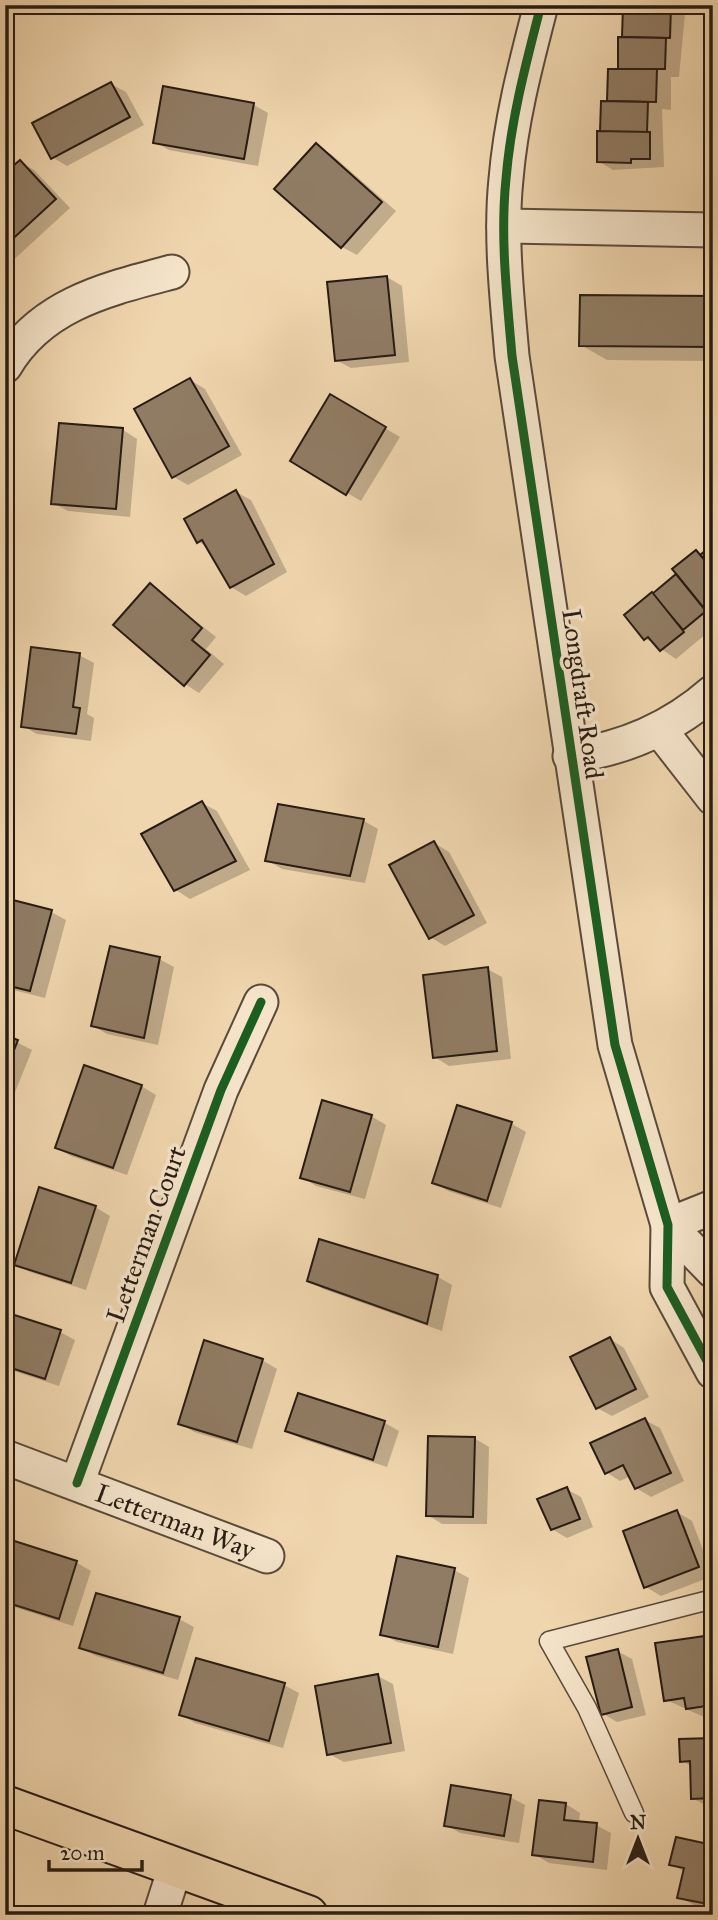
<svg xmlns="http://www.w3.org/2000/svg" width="718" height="1920" font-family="'IM FELL Great Primer',serif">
<rect width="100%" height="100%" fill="#f0d6ae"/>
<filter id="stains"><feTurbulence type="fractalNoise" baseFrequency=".00286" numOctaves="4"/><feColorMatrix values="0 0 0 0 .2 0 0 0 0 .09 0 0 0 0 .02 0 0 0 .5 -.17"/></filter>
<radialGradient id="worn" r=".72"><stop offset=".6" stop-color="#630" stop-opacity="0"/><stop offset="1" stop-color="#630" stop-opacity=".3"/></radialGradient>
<g fill="#0003">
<polygon points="633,5 691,5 691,14 685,14 679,77 671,77 671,110 662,109 664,167 613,170 598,161 609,103 609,71 620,71 624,7"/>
<polygon points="111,84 126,92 144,125 67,166 52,157"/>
<polygon points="165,88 254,105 268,113 258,166 169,150 155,142"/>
<polygon points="316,145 331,154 396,211 357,255 342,247 277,189"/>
<polygon points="20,162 34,170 70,208 9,264 5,262 5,175"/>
<polygon points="387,277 402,286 409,362 351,368 336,360"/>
<polygon points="713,298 713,361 607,360 581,345"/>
<polygon points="190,380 205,389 242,455 188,485 174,477"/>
<polygon points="331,396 400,437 361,501 292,461"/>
<polygon points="123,430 137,439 130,517 68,511 53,503"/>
<polygon points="236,492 251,500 287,572 246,596 231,587 209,548 199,542"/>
<polygon points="713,546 713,628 676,659 645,638 626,615 678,574 696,552 702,555"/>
<polygon points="150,585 216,637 206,649 224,664 199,693 185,684"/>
<polygon points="79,655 94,663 87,714 94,718 91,741 37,734 23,726"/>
<polygon points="202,803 217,811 250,870 190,899 176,890 144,834"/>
<polygon points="364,821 378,829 365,883 282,869 267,860"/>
<polygon points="434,843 449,852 487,923 445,946 430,937"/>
<polygon points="5,900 51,912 66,920 45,998 5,988"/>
<polygon points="159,959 174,967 158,1045 107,1034 93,1026"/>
<polygon points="487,969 502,977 511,1059 449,1066 435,1057"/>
<polygon points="5,1036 32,1050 5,1117"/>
<polygon points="141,1086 156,1095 127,1175 71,1156 57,1148"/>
<polygon points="458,1107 512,1124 526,1132 501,1208 448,1191 434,1182"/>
<polygon points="371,1116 386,1125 365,1199 316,1186 302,1177"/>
<polygon points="95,1207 110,1216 86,1290 30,1272 16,1264"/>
<polygon points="320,1241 438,1277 452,1285 442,1331 323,1289 309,1280"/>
<polygon points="5,1314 60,1332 75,1340 59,1386 5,1368"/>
<polygon points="610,1339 624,1348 649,1397 612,1416 597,1408"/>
<polygon points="262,1360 277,1369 252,1449 194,1432 180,1423"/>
<polygon points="299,1395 385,1423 399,1431 387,1467 302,1439 288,1431"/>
<polygon points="645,1420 660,1428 684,1481 651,1497 636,1488 631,1476 620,1481 606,1472"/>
<polygon points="474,1438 489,1447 487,1524 442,1524 428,1515"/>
<polygon points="566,1489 581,1497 593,1527 567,1538 552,1529"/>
<polygon points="677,1512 692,1521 713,1576 661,1596 646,1587"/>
<polygon points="5,1540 77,1563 91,1571 73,1626 5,1604"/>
<polygon points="454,1570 469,1578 453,1654 397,1642 382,1634"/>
<polygon points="179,1619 194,1627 178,1680 96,1656 81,1648"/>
<polygon points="711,1636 713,1715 702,1716 666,1700"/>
<polygon points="617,1651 632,1659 646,1715 617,1722 602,1713"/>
<polygon points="378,1676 393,1684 405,1751 344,1762 329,1754"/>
<polygon points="284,1685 299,1693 283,1748 195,1723 181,1714"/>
<polygon points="713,1740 713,1806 707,1806 692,1798 691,1766 682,1761"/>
<polygon points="510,1797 525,1805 519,1843 460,1833 446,1825"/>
<polygon points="566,1804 580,1813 579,1823 596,1825 611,1833 607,1870 549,1863 534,1854"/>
<polygon points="713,1846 713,1909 694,1905 679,1897 685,1872 671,1864"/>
</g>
<g fill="#907c64" stroke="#271b13" stroke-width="2">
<polygon points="623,5 671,6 670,38 622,37"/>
<polygon points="618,37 666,38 665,69 618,69"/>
<polygon points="608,69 657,69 656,102 607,101"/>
<polygon points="111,82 130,117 51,159 32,123"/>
<polygon points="163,86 254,103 244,159 153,143"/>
<polygon points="601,101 648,102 647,132 600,132"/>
<polygon points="597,131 650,132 650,159 631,159 631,163 597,162"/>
<polygon points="316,143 382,202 341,248 274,189"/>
<polygon points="20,160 56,199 5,246 5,173"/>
<polygon points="387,276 395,355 335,361 327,282"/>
<polygon points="580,295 713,296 713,347 579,346"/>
<polygon points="190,378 229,446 172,478 134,409"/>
<polygon points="330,394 386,427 346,495 290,461"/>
<polygon points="59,423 123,428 116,509 51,504"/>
<polygon points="236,490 274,564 230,588 202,540 197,543 184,519"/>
<polygon points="713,544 713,570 700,555"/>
<polygon points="696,550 713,570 713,606 706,611 672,569"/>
<polygon points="676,574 706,611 683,630 652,594"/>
<polygon points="150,583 202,628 192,640 210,655 184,686 113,625"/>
<polygon points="652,592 684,632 660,651 648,637 644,640 624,615"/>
<polygon points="31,647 80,653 73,707 80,708 76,734 21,727"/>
<polygon points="202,801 236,861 174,891 141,834"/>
<polygon points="278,804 364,819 350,876 265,861"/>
<polygon points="434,841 474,915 429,939 389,865"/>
<polygon points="5,898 52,910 30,991 5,985"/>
<polygon points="110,946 160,957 144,1038 91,1026"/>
<polygon points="488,967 497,1051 433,1058 423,975"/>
<polygon points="5,1035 18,1040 5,1073"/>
<polygon points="84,1065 142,1085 113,1168 55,1148"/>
<polygon points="322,1100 372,1115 350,1192 300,1178"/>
<polygon points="457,1105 512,1122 487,1201 432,1183"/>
<polygon points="39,1187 96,1206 71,1283 14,1265"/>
<polygon points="319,1239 438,1275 427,1324 307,1281"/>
<polygon points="5,1312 61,1330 45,1379 5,1366"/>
<polygon points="610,1337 636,1389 596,1409 570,1357"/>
<polygon points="204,1340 263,1359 237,1442 178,1424"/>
<polygon points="298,1393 385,1421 373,1460 285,1431"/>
<polygon points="645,1418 671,1473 635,1489 623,1465 605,1474 590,1443"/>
<polygon points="428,1436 475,1437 473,1517 426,1516"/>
<polygon points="567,1487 580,1519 551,1530 537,1499"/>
<polygon points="677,1510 699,1567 644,1588 623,1531"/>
<polygon points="5,1538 77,1561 59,1619 5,1602"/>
<polygon points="397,1556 455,1568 438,1647 380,1635"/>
<polygon points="96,1593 180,1617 163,1673 79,1648"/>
<polygon points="712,1635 713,1705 686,1709 684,1698 664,1701 655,1643"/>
<polygon points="618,1649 632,1707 601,1715 586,1657"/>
<polygon points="196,1658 285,1683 269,1741 179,1715"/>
<polygon points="378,1674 391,1743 327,1755 315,1686"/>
<polygon points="713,1738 713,1798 691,1799 690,1761 680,1762 679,1739"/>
<polygon points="451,1785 511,1795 504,1836 444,1826"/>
<polygon points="539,1800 566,1803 564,1820 597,1823 593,1862 532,1855"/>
<polygon points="676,1837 713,1845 713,1905 677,1898 684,1868 669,1865"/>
</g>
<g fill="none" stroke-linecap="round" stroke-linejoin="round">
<defs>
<polyline id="lane" points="634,1813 587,1708 549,1641 713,1599"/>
<g id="street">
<path d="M 541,5 C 526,63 511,119 506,179 C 500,237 507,297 512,356 L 615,1045 L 668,1225 L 667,1287 L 713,1372"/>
<polyline points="504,226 713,230"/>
<path d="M 5,366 C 41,304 108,289 172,272"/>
<polyline points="660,730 713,798"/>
<path d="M 570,756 C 624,749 672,728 713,692"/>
<polyline points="668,1225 713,1271"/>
<polyline points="668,1225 713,1207"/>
<path id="s1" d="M 5,1457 L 267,1556"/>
<polyline points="77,1483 221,1090 261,1002"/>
<polyline points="160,1915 175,1868"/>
</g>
<polyline id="primary" points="5,1805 308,1915"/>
</defs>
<use href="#lane" stroke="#594a3a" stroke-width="21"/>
<use href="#street" stroke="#594a3a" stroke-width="37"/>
<use href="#primary" stroke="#271b13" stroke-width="42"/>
<use href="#lane" stroke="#f5e4ca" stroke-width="18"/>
<use href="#street" stroke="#f5e4ca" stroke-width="33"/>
<use href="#primary" stroke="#f0d6ae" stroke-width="38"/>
<defs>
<g id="cycleway">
<path d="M 541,5 C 526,63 511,119 506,179 C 500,237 507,297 512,356 L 615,1045 L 668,1225 L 667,1287 L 713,1372"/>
<polyline points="77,1483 221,1090 261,1002"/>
</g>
</defs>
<use href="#cycleway" stroke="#f5e4ca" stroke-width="13"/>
<use href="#cycleway" stroke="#1b5e20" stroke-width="9"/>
</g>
<g text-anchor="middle" stroke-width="7" stroke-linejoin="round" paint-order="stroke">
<g font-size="26" fill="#271b13" stroke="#f5e4ca">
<text transform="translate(583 694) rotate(82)" y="9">Longdraft Road</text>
<text transform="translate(146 1234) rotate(-70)" y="9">Letterman Court</text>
<text dy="9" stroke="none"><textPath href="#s1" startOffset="182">Letterman Way</textPath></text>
</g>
</g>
<rect width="718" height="1920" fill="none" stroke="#f0d6ae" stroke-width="28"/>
<rect x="7" y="7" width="704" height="1906" fill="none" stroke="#271b13" stroke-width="3.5"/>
<rect x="14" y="14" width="690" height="1892" fill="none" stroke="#271b13" stroke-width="2"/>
<g transform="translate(638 1839)" stroke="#f5e4ca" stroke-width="5" paint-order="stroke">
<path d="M0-5L12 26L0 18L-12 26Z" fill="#271b13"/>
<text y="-10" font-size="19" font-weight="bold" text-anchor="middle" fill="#271b13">N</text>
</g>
<path d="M49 1860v10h93v-10" fill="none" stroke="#271b13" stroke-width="3.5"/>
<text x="60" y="1860" font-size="21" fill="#271b13" stroke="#f5e4ca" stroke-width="5" paint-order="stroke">20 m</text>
<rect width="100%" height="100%" filter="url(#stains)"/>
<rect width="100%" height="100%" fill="url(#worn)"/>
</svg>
